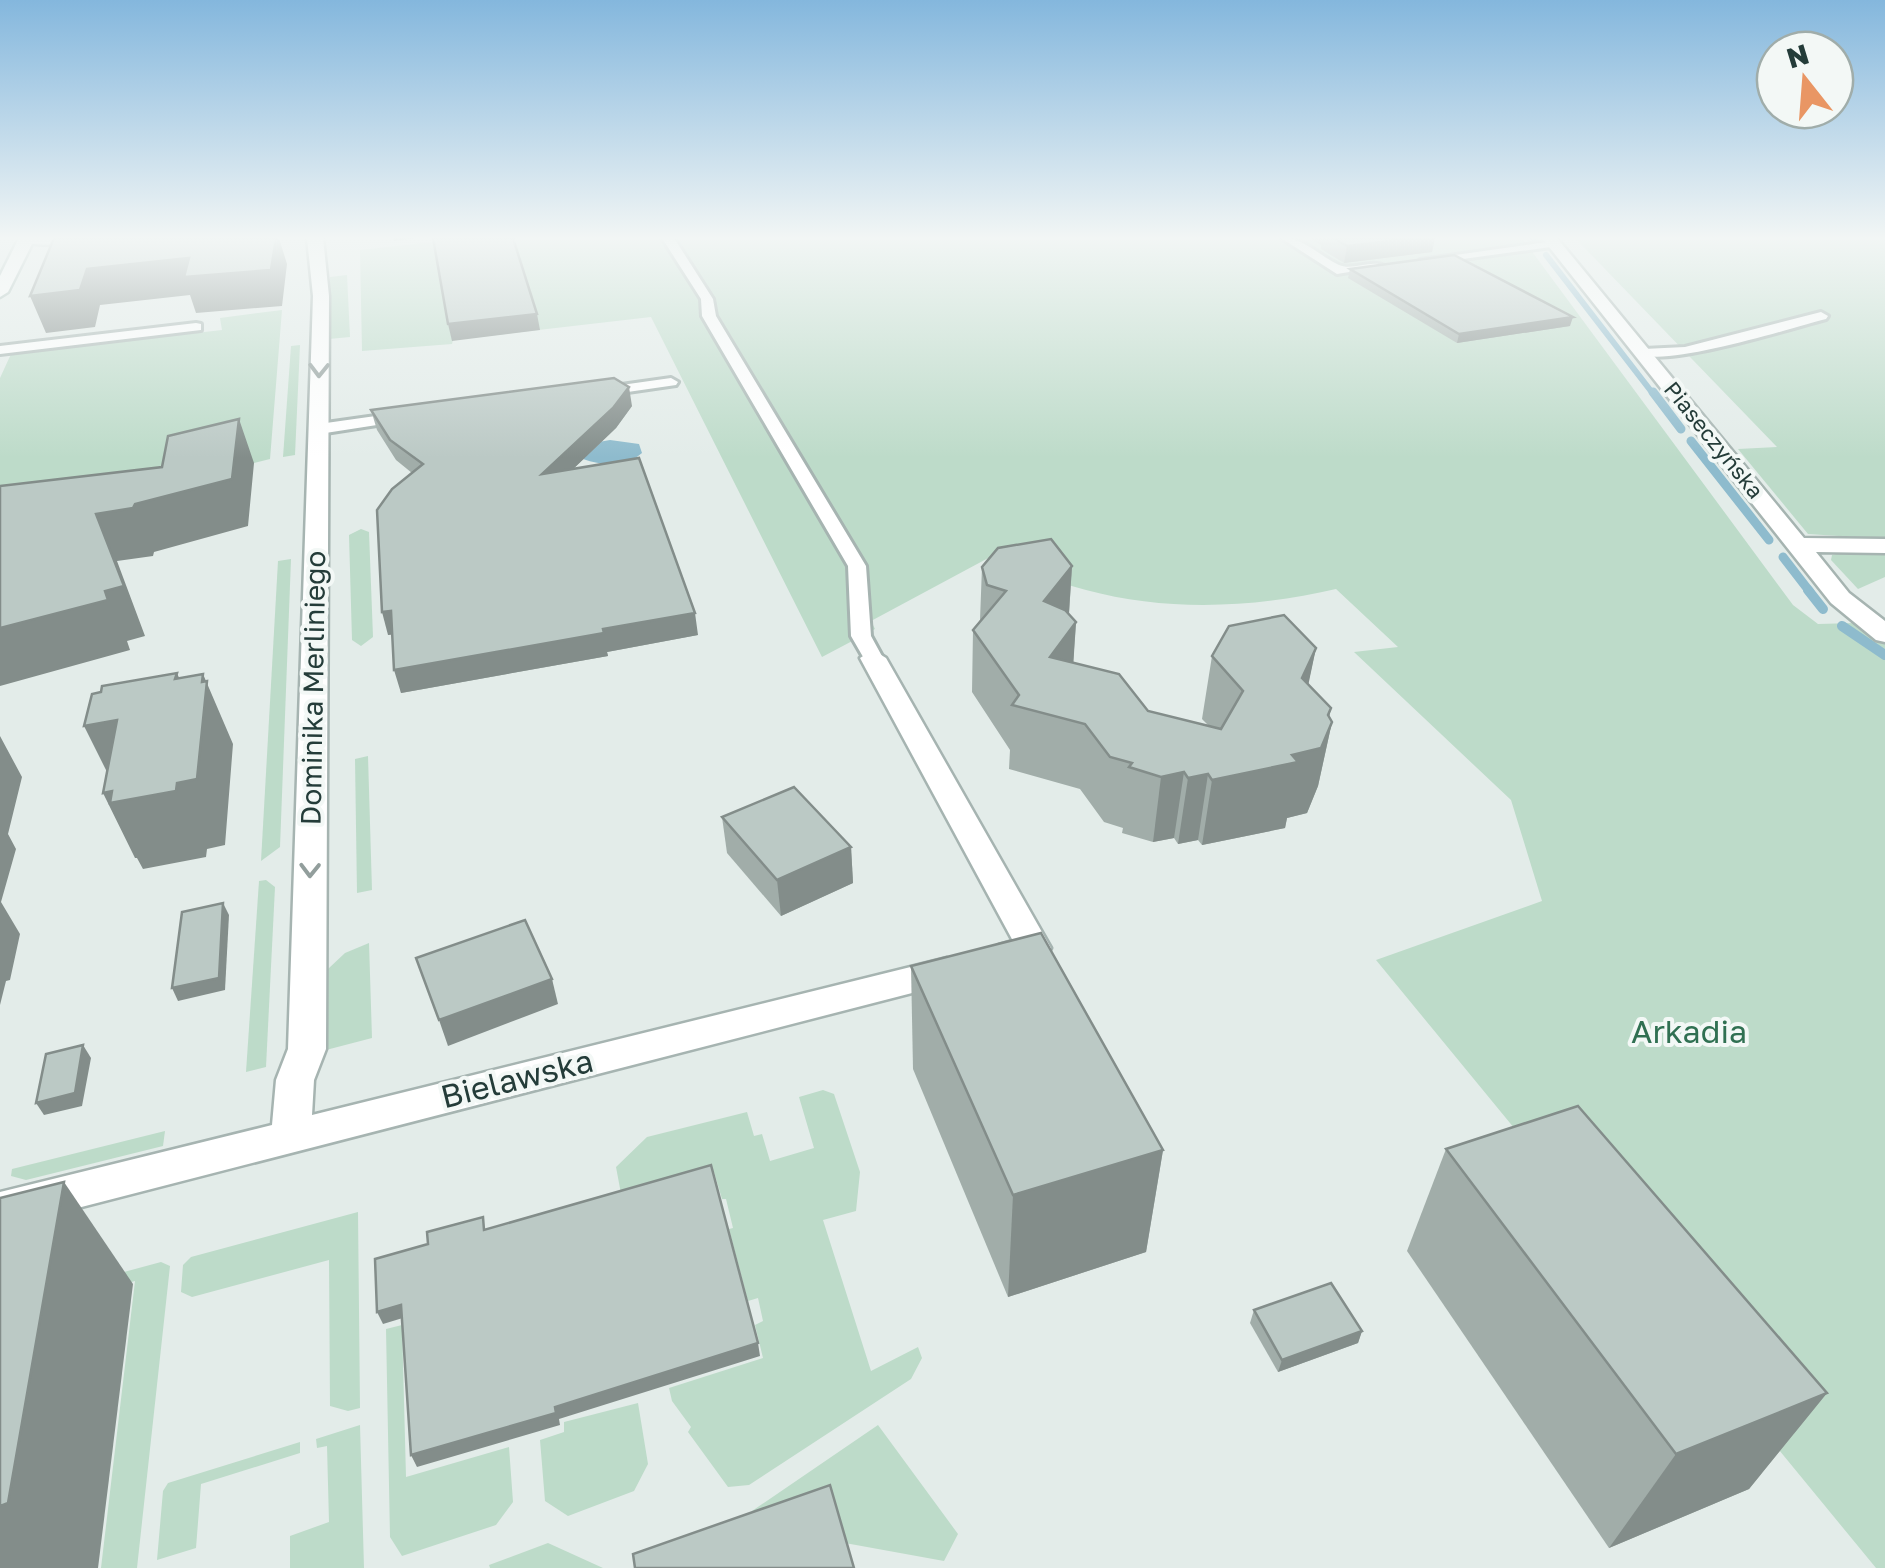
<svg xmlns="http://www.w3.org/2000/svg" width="1885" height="1568" font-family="'Golos Text',sans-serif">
<rect width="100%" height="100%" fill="#e3ece9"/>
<g fill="#bddbc9">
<path d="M 469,238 L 1522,238 L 1793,605 L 1818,624 L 1855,623 L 1885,642 L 1885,1568 L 1876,1568 L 1376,960 L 1542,901 L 1511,800 L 1354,652 L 1398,647 L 1336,589 C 1255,608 1167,612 1086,590 C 1054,582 1023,568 992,556 L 871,621 L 875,629 L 822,657 L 651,317 L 453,340 L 452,344 L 362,351 L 360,250 Z"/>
<polygon points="1575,238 1885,238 1885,539 1808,534 1738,449 1777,447"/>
<polygon points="347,275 350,337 329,339 330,277"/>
<polygon points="282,310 270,459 0,528 0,378 11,354 222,330 220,318"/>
<polygon points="300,345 295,455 283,457 291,346"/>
<polygon points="361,529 369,532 373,637 361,646 352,640 349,535"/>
<polygon points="1846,552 1885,552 1885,577 1858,589 1831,560 1832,555"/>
<polygon points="291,559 280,847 261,861 278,561"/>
<polygon points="368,756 372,890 357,893 355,759"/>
<polygon points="266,880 275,887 266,1067 246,1072 259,881"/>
<polygon points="369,943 372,1038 326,1050 328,969 345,953"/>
<polygon points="823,1090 834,1094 860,1172 856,1211 823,1220 871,1371 918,1347 922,1358 911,1379 749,1485 728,1487 688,1432 691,1427 672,1401 669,1388 763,1358 755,1325 763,1321 758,1298 748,1301 729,1229 733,1228 726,1199 722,1199 714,1172 622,1199 616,1167 647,1137 747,1112 754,1136 762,1134 770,1161 814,1148 799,1097"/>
<polygon points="165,1131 163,1146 26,1180 11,1176 12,1169"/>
<polygon points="358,1212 360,1408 348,1411 330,1406 329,1260 192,1297 181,1292 183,1265 191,1257"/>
<polygon points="161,1262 170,1266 137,1568 101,1568 135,1281 58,1302 61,1289"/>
<polygon points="402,1325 406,1477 509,1447 513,1502 496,1525 402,1556 390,1537 386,1329"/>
<polygon points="638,1403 648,1464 634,1491 568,1516 545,1501 540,1440 564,1432 564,1422"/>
<polygon points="360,1425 364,1568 290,1568 290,1536 329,1522 327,1446 317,1448 316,1439"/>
<polygon points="878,1425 958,1534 944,1561 790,1533 772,1540 752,1511"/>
<polygon points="300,1442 300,1453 201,1484 196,1548 157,1560 163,1491 168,1483"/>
<polygon points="548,1543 603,1568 490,1568 489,1565"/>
</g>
<path fill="#8ebbcd" d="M 610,440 L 639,444 L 642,453 C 625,468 603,466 583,459 L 599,442 Z"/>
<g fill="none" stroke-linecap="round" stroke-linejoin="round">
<g stroke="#8ebbcd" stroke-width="6">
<polyline points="1533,238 1537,243"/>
<polyline points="1546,255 1654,395"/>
</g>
<g stroke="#8ebbcd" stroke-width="9">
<polyline points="1653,392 1681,429"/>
<polyline points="1691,441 1769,540"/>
<polyline points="1783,557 1810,592"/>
</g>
<g stroke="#8ebbcd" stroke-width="10">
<polyline points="1808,590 1823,609"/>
<polyline points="1842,626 1885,655"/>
</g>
<defs>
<g id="lane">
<polygon points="662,238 674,238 713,299 716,316 866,566 871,636 883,658 880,662 866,662 851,636 848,566 702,316 701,299"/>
<path d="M 1281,238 C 1305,238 1318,255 1339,265 C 1353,271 1371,259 1385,266 L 1337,274 Z"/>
<polygon points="1554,241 1558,246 1426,264 1420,260"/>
<path d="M 1821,312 L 1828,316 L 1826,319 C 1791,328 1663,369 1637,353 L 1644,349 L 1685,347 Z"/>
<polygon points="196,323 201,324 201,330 0,354 0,346"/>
<polygon points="671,378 678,382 676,385 600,396 593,392 600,388"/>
<polygon points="404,412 412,417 409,420 319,434 311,429 319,424"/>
</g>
<g id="street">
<path d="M 74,238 C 62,246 31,247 19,239 Z"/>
<polygon points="307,238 323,238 329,296 326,1049 314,1080 312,1115 947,958 959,962 965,971 959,980 947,984 0,1228 0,1192 272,1125 276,1080 288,1049 313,296"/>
<polygon points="1542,238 1557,238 1804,538 1885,539 1885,553 1816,552 1849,593 1885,621 1885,642 1876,640 1831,603"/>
<polygon points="873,650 886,658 1051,948 1046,957 1011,967 999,963 994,954 999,945 1013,941 860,658"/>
</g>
<polygon id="secondary" points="19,238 35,238 8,292 0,297 0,276"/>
</defs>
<use href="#lane" stroke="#a6b4b1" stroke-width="6"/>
<use href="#street" stroke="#a6b4b1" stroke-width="5"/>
<use href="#secondary" stroke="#a2b7b2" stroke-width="5"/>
<use href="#lane" fill="#fff" fill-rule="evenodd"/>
<use href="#street" fill="#fff" fill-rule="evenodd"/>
<use href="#secondary" fill="#fff" fill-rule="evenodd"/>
</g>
<g fill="#a1ada9">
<polygon points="1309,238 1435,238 1432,252 1344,263 1321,249 1321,245"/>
<polygon points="1350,269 1570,326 1457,343 1348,278"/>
<polygon points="632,406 616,428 573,469 698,635 607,652 608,656 401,693 392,634 388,635 412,473 396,460 377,430 371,410"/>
<polygon points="1072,566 1069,614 1076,622 1073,663 1148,711 1209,726 1202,719 1212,656 1316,648 1308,684 1332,722 1318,786 1307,813 1287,818 1285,828 1202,845 1198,840 1178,844 1174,838 1153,842 1122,833 1123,828 1104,822 1080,789 1009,769 1010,750 972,692 973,630 980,620 982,567"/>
<polygon points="722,817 851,847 853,883 781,916 727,853"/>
<polygon points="911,966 1163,1150 1146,1252 1008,1297 913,1069"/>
<polygon points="1446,1149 1827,1393 1749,1489 1609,1548 1407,1251"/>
<polygon points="1254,1310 1362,1331 1358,1343 1278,1372 1250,1323"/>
</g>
<g fill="#838d8a">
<polygon points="279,238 287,264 282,306 196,313 190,295 100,305 95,327 46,333 30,296 87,269"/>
<polygon points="393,238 420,238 394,241"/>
<polygon points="1415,238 1435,238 1432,252 1344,263 1347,246"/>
<polygon points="537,314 540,330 452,341 448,324"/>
<polygon points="1573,317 1570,326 1457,343 1459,334"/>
<polygon points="629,387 632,406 616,428 546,495 542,474"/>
<polygon points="239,419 254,463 248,526 154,552 153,556 117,561 145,636 127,641 130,650 0,686 0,628 96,514 135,504"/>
<polygon points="1072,566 1068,627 1044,601"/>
<polygon points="391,611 397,634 388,635 382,612"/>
<polygon points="695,613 698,635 607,652 608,656 401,693 394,670 603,629"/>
<polygon points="1076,622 1072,684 1050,657"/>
<polygon points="1316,648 1303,710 1302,678"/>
<polygon points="177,673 202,732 203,674 233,744 225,845 207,849 206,857 143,869 137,858 135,858 103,793 175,679"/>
<polygon points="1331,708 1324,742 1332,722 1318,786 1307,813 1287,818 1285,828 1202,845 1212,780 1292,755 1328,715"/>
<polygon points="117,720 116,790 84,726"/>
<polygon points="0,736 22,777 8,834 16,849 1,902 20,934 10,980 6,981 0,1005"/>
<polygon points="1184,772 1174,838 1153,842 1161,777"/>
<polygon points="1208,774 1198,840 1178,844 1188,778"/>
<polygon points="851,847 853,883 781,916 777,880"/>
<polygon points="223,903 229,915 225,990 178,1001 172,988"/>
<polygon points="552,979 558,1004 448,1046 439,1020"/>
<polygon points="83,1045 91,1058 82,1106 44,1115 36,1103"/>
<polygon points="1163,1150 1146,1252 1008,1297 1013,1195"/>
<polygon points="64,1182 133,1284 98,1568 0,1568 0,1506"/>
<polygon points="401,1305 406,1317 383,1324 377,1312"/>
<polygon points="1362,1331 1358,1343 1278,1372 1282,1360"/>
<polygon points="758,1343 760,1356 559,1419 560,1425 417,1467 411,1455 555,1407"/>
<polygon points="1827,1393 1749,1489 1609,1548 1676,1454"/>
</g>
<g fill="#bbc9c5" stroke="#838d8a" stroke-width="2.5">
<polygon points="54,238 276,238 271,270 184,277 189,258 87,269 80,290 30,296"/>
<polygon points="433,238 513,238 537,314 448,324"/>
<polygon points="1333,238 1415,238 1347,246"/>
<polygon points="1454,255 1573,317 1459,334 1350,269"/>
<polygon points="614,378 629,387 613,408 542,474 639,458 695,613 603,629 604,633 394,670 391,611 382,612 377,510 392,489 423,464 390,440 371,410"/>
<polygon points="239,419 232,479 135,504 133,508 96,514 124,586 105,591 108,600 0,628 0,486 162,467 168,436"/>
<polygon points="1051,539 1072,566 1044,601 1065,610 1076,622 1050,657 1119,674 1148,711 1221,729 1243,691 1212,656 1229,626 1284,615 1316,648 1302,678 1331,708 1328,715 1332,722 1321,748 1292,755 1298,762 1212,780 1208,774 1188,778 1184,772 1161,777 1129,767 1132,763 1110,757 1085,724 1012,705 1019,695 973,630 1006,591 987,585 982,567 998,548"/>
<polygon points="177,673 175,679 203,674 202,682 207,681 197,779 177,783 176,791 110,803 112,791 103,793 117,720 84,726 92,694 101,692 102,686"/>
<polygon points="794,787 851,847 777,880 722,817"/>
<polygon points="223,903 219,978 172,988 182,912"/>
<polygon points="525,920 552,979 439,1020 416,958"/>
<polygon points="1041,933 1163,1150 1013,1195 911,966"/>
<polygon points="83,1045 75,1093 36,1103 46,1054"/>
<polygon points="1578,1106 1827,1393 1676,1454 1446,1149"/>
<polygon points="711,1165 758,1343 555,1407 556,1413 411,1455 401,1305 377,1312 375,1259 428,1244 427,1232 483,1217 484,1230"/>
<polygon points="64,1182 8,1503 0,1506 0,1198"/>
<polygon points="1331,1283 1362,1331 1282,1360 1254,1310"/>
<polygon points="830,1485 854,1568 635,1568 633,1554"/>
</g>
<defs><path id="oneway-chevron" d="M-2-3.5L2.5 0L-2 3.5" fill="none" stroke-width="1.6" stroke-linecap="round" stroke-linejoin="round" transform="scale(2.5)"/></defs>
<g stroke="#929e9c">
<use href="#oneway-chevron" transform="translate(319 370) rotate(91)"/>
<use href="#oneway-chevron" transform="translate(310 870) rotate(91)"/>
</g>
<linearGradient id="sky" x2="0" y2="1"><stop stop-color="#84b7dd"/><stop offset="0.52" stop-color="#f2f6f5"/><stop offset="1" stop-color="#f2f6f5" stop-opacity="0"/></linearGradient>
<rect width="1885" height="458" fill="url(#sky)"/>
<g text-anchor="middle" stroke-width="8" stroke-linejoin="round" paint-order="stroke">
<g font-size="22" fill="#243c39" stroke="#f3f8f6">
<text transform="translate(1714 440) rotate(51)" y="8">Piaseczyńska</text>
</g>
<g font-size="28" fill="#243c39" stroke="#f3f8f6">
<text transform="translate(313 688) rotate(-89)" y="10">Dominika Merliniego</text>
</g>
<g font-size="32" fill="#307052" stroke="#f3f8f6">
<text x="1689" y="1043">Arkadia</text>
</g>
<g font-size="32" fill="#243c39" stroke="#f3f8f6">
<text transform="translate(517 1079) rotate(-14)" y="11">Bielawska</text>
</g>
</g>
<g transform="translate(1805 80) rotate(343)"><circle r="48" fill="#f3f8f6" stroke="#a0adaa" stroke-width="2.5"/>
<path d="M0-8L18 38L0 25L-18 38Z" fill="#e99664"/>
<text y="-15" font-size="28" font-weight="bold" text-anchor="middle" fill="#243c39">N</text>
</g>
</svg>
